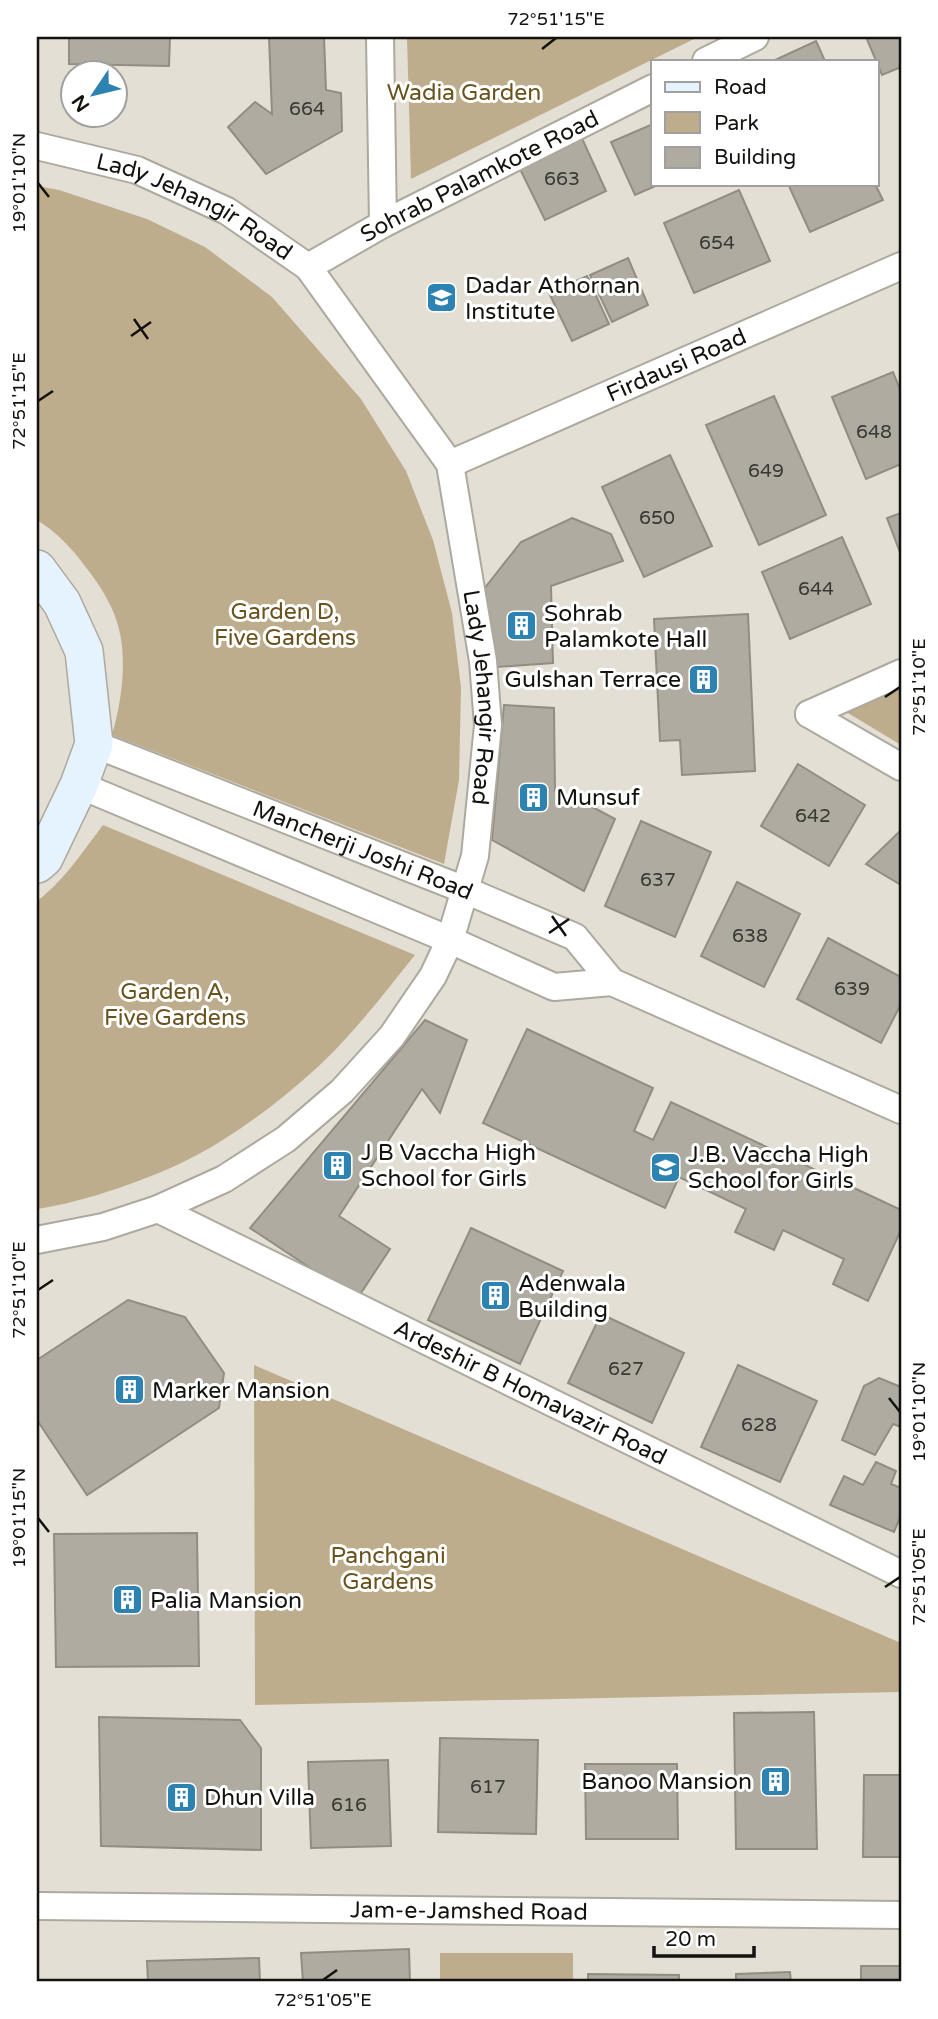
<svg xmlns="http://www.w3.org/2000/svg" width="938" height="2019" font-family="'Varela Round',sans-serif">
<rect width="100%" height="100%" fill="#e4dfd4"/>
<g fill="#bead8c">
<polygon points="407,37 698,37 411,179"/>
<path d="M 37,186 L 59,190 L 147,219 L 205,247 L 272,297 L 361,399 L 406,471 L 433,540 L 452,613 L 461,688 L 459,780 L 444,864 L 112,735 C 122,700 128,657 117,622 C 111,602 97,581 84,565 C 72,548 55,531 37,520 Z"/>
<polygon points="901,685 901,745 843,710"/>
<path d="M 103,825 L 415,955 C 386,991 358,1028 325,1060 C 290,1094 240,1132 197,1155 C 154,1178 85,1202 37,1209 L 37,901 C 64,881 83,851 103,825 Z"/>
<polygon points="254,1365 901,1643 901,1692 255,1705"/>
<rect x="440" y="1953" width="133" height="29"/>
</g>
<g fill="#b0aba1" stroke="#928d82" stroke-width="2">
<polygon points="69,37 170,37 169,66 69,64"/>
<polygon points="269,37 324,37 326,90 341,93 342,131 266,174 228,127 255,102 272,114"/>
<polygon points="866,37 901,37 901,67 882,75"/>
<polygon points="816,41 825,61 773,61"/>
<polygon points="653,124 653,184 660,184 635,195 611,142"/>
<polygon points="580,134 606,191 545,220 518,165"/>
<polygon points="788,184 875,184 883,200 810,232"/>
<polygon points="739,190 770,261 694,293 664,223"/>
<polygon points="628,258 648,305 612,322 590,275"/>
<polygon points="587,276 609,324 572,341 549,293"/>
<polygon points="893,372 901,392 901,464 866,479 832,397"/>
<polygon points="774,396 826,515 759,545 706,425"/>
<polygon points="670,455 712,546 644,577 602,487"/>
<polygon points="901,513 901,555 887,518"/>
<polygon points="572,518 611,534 623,561 551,586 553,663 497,667 484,589 521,542"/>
<polygon points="842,537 871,604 790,639 762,572"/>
<polygon points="748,614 755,771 682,775 680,740 660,741 654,619"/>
<polygon points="504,705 554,708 555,791 585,803 615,819 584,891 492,840"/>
<polygon points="798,764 865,805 829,866 761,826"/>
<polygon points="641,821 711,852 675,937 605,906"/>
<polygon points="901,830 901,885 866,864"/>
<polygon points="737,882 800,914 764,987 701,956"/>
<polygon points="828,938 901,977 901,1004 881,1043 797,999"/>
<polygon points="425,1020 467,1040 440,1113 422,1089 339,1216 390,1249 357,1299 250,1228"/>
<polygon points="527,1029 653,1088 634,1131 653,1140 671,1102 901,1210 901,1230 868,1301 833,1284 844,1259 783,1230 774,1250 735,1232 746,1209 679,1177 665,1208 483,1123"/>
<polygon points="471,1228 563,1271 520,1364 428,1320"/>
<polygon points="128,1300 185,1317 224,1373 219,1408 87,1495 37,1420 37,1360"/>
<polygon points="601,1314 684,1353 652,1423 568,1383"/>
<polygon points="738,1365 817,1401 780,1482 701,1447"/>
<polygon points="879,1378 901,1387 901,1427 893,1424 875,1455 842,1440 864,1386"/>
<polygon points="876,1462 896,1471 891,1484 901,1488 901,1515 894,1532 830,1505 844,1476 863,1485"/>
<polygon points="197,1533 199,1666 56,1667 54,1534"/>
<polygon points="814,1712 817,1849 736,1849 734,1713"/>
<polygon points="99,1717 240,1720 261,1748 261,1850 101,1846"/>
<polygon points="440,1738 538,1740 536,1834 438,1832"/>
<polygon points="388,1760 391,1846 311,1848 308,1762"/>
<polygon points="585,1764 677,1764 678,1839 586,1839"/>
<polygon points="864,1775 901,1775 901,1857 863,1857"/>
<polygon points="409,1949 410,1982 303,1982 301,1953"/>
<polygon points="259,1958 260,1982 148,1982 147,1961"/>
<rect x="861" y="1966" width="40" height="16"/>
<polygon points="790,1972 791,1982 736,1982 736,1974"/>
<polygon points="588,1974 679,1975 679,1982 588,1982"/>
</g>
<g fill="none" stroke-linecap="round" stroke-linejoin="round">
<defs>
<g id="street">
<polyline points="380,37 383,224"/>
<polyline points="706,61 755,37"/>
<path id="s1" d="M 37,146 L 137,170 L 227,211 L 308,267 L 450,464 L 483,661 L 488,725 L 475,856 L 450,940 L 433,976 L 392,1036 L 342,1091 L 286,1139 L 224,1179 L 158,1209 L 103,1227 L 37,1240"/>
<path id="s2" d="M 308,267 L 383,224 L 653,88"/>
<path id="s3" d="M 450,464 L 901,266"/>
<polyline points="809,714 901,767"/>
<polyline points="809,714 901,673"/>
<path id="s4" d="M 94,744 L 465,890 L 575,937 L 612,982 L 901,1110"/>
<polyline points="79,785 450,940 554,987 612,982"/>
<path id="s5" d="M 158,1209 L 901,1574"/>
<path id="s6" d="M 37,1906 L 901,1915"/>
</g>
<polyline id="secondary" points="37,569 62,603 84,651 94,744 79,785 44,858 37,864"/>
</defs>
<use href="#street" stroke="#aea99e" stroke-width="30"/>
<use href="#secondary" stroke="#aea99e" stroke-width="40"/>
<use href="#street" stroke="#fff" stroke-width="26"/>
<use href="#secondary" stroke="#e4f3fd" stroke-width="37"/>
</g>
<path fill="none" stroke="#13120e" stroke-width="2.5" d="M 542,49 L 556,38M 38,183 L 49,197M 134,319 L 148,339M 131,336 L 151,322M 38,401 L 53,391M 885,697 L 900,687M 552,916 L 566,936M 549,933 L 569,919M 38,1290 L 53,1280M 889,1398 L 900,1412M 38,1518 L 49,1532M 885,1587 L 900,1577M 323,1980 L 337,1970"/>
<defs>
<symbol id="school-square" viewBox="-11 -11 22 22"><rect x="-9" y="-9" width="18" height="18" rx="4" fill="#2c82b1" stroke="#fff"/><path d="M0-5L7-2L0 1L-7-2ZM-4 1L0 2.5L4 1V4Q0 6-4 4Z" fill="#fff"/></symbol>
<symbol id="building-square" viewBox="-11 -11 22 22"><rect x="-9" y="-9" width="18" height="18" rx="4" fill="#2c82b1" stroke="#fff"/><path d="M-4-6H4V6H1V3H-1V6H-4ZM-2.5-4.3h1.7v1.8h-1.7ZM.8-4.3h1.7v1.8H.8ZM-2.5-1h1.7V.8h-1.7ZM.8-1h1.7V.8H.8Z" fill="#fff"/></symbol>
</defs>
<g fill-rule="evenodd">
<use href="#school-square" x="424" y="280" width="35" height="35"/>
<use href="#building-square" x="504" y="608" width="35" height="35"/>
<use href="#building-square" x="686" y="662" width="35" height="35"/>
<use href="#building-square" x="516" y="780" width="35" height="35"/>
<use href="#building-square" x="320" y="1148" width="35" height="35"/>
<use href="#school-square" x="648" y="1150" width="35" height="35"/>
<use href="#building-square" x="478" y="1278" width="35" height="35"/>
<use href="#building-square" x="112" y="1372" width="35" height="35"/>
<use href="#building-square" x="110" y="1582" width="35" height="35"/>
<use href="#building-square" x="758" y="1764" width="35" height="35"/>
<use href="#building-square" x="164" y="1780" width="35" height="35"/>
</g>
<g text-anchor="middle" stroke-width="6" stroke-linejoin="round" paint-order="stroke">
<g font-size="19" fill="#3a3833">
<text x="307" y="115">664</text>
<text x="562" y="185">663</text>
<text x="717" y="249">654</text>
<text x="874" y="438">648</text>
<text x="766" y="477">649</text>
<text x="657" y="524">650</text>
<text x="816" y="595">644</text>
<text x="813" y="822">642</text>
<text x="658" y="886">637</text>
<text x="750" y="942">638</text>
<text x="852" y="995">639</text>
<text x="626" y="1375">627</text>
<text x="759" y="1431">628</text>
<text x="488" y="1793">617</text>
<text x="349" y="1811">616</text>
</g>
<g font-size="23" fill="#69521d" stroke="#fff">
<text x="464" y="100">Wadia Garden</text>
<text x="285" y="619">Garden D,<tspan x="285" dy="26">Five Gardens</tspan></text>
<text x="175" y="999">Garden A,<tspan x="175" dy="26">Five Gardens</tspan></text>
<text x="388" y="1563">Panchgani<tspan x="388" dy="26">Gardens</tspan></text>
</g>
<g font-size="23" fill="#13120e" stroke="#fff">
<text dy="8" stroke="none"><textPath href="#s2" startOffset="194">Sohrab Palamkote Road</textPath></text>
<text dy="8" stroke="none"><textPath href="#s1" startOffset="170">Lady Jehangir Road</textPath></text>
<text dy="8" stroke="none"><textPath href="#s3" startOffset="247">Firdausi Road</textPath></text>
<text dy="8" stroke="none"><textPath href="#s1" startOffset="779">Lady Jehangir Road</textPath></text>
<text dy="8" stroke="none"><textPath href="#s4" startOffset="289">Mancherji Joshi Road</textPath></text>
<text dy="8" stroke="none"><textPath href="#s5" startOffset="415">Ardeshir B Homavazir Road</textPath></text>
<text dy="8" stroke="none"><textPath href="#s6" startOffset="432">Jam-e-Jamshed Road</textPath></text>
</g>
<g font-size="23" fill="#13120e" stroke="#fff" text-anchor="start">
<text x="465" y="293">Dadar Athornan<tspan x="465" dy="26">Institute</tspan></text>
<text x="544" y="621">Sohrab<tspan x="544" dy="26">Palamkote Hall</tspan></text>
<text x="681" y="687" text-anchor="end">Gulshan Terrace</text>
<text x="556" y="805">Munsuf</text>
<text x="361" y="1160">J B Vaccha High<tspan x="361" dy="26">School for Girls</tspan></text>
<text x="688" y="1162">J.B. Vaccha High<tspan x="688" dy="26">School for Girls</tspan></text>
<text x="518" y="1291">Adenwala<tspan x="518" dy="26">Building</tspan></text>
<text x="152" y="1398">Marker Mansion</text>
<text x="150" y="1608">Palia Mansion</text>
<text x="752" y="1789" text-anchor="end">Banoo Mansion</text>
<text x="204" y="1805">Dhun Villa</text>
</g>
</g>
<rect width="938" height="2019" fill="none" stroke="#ffffff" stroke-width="77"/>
<rect x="651" y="60" width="228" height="126" fill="#ffffff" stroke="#a1a09f" stroke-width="2"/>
<rect x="665" y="82" width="35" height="10" fill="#e4f3fd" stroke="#a1a09f" stroke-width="2"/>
<text x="714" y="94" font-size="21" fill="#13120e">Road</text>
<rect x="665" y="112" width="35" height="21" fill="#bead8c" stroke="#a1a09f" stroke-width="2"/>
<text x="714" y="130" font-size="21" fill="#13120e">Park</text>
<rect x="665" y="147" width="35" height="21" fill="#b0aba1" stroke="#a1a09f" stroke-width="2"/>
<text x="714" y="164" font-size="21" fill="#13120e">Building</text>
<g transform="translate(94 94) rotate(235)"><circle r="33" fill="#ffffff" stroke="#a1a09f" stroke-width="2"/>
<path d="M0-5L12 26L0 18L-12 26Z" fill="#2c82b1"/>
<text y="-10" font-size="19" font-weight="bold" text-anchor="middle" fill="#13120e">N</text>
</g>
<path d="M654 1946v10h100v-10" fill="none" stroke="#13120e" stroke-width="3.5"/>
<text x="665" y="1946" font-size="21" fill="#13120e" stroke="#ffffff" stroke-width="5" paint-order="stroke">20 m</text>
<rect x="38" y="38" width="862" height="1942" fill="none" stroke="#13120e" stroke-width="2.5"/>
<g font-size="18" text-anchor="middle" fill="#13120e">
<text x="556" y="25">72°51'15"E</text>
<text transform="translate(19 183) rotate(-90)" y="6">19°01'10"N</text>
<text transform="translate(19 401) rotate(-90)" y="6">72°51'15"E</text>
<text transform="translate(919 687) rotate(-90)" y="6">72°51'10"E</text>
<text transform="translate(19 1290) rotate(-90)" y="6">72°51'10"E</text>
<text transform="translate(919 1412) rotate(-90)" y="6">19°01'10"N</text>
<text transform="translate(19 1518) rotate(-90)" y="6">19°01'15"N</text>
<text transform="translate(919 1577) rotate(-90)" y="6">72°51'05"E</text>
<text x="323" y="2006">72°51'05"E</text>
</g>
</svg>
